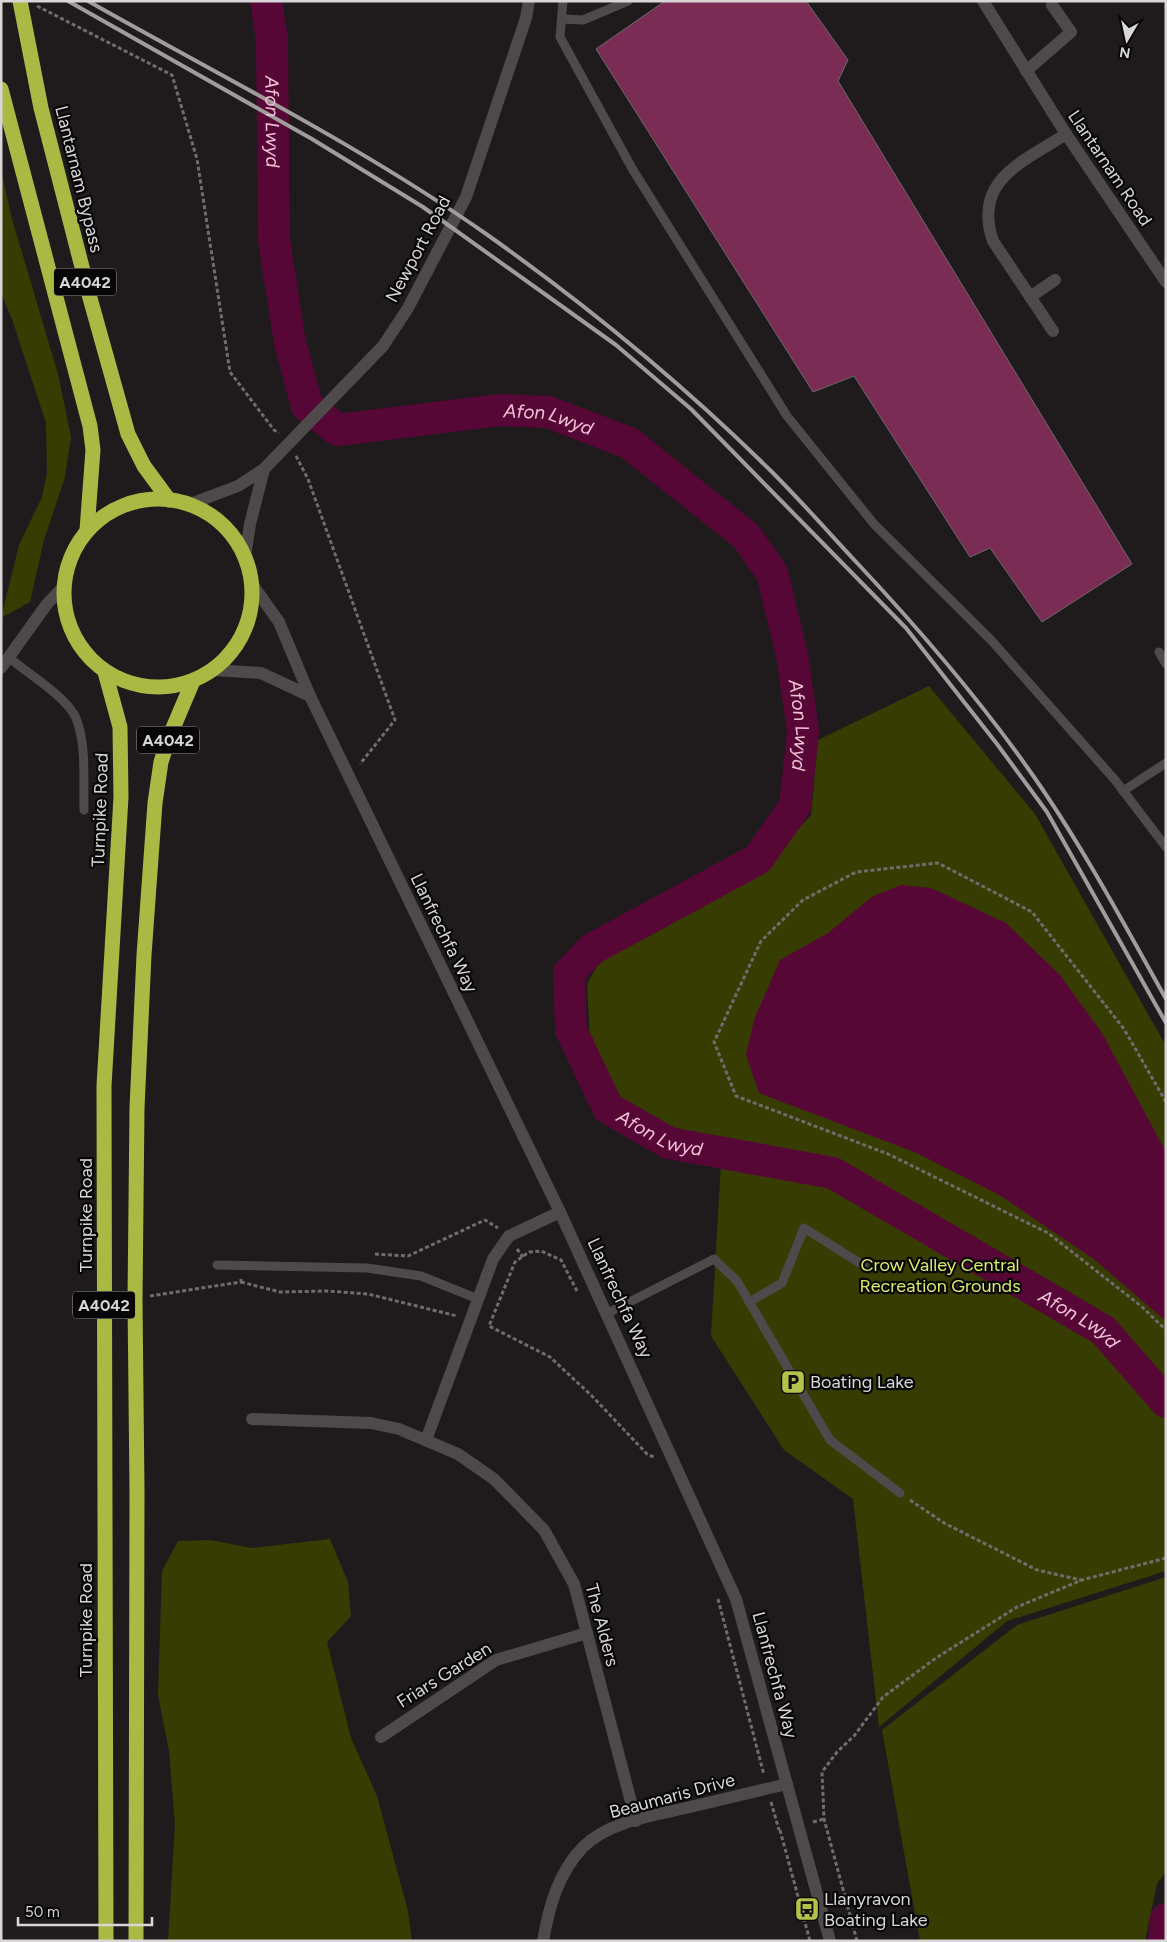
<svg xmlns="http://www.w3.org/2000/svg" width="1167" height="1942" font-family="Figtree,sans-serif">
<rect width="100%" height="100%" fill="#1f1b1d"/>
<g fill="#373d02">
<polygon points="1,171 12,219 58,374 71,437 65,477 44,540 30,602 1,618 19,545 42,497 47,473 46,423 13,322 1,293"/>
<polygon points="929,686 1035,814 1166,1046 1166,1571 1007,1621 879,1727 853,1499 784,1450 711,1336 722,1146 666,1135 616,1105 590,1040 587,984 604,953 753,878 811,815 818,740"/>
<polygon points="330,1539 348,1582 351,1616 327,1642 351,1738 377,1796 408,1911 412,1941 168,1941 175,1824 169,1751 158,1695 162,1571 178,1541 210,1540 252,1548"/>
<polygon points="1166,1577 1166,1871 1157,1884 1145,1941 920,1941 882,1730 1017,1625"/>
</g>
<polygon fill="#560736" points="901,885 931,888 1006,923 1060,975 1102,1033 1166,1152 1166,1321 1095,1260 1001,1196 917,1153 759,1093 746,1055 754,1020 780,960 828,933 873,896"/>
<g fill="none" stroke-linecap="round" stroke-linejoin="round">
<g stroke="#560736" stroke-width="32">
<path id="s1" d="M 266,1 L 272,39 L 274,240 L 290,343 L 307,406 L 338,430 L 499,410 L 548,412 L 629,443 L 746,536 L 772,573 L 792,655 L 803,731 L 795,806 L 758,859 L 592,949 L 569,973 L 571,1030 L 608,1108 L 669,1143 L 833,1173 L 1103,1330 L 1166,1402"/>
<polyline points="1164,1941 1166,1919"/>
</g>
</g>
<polygon fill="#7a2c55" stroke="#6d696a" points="665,1 806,1 848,60 838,81 1132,564 1042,622 990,548 970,557 854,376 813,392 596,49"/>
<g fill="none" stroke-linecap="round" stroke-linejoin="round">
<g stroke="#6f6c6d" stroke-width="3" stroke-dasharray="4 2.5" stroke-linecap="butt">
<polyline points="37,6 172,75 197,159 230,372 274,430 279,433"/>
<polyline points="296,456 308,479 395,720 360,764"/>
<polyline points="1166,1102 1124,1029 1032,912 938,863 856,872 803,900 761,941 714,1042 736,1096 888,1154 1048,1233 1141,1306 1166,1330"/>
<polyline points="517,1249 523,1257"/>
<polyline points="375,1254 408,1256 485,1220 498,1228"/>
<polyline points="241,1282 280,1292 326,1291 368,1294 457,1316"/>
<polyline points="577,1291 561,1260 541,1251 529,1252 515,1262 489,1326 550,1357 592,1396 647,1454 654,1457"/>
<polyline points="150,1296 241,1282 241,1278"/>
<polyline points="910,1500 944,1523 1037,1570 1081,1580"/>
<polyline points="718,1599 764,1775"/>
<polyline points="771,1802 779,1830"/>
<polyline points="813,1822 824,1819"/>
<polyline points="780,1830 810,1941"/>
<polyline points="857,1941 824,1819 822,1772 837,1752 854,1736 883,1697 936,1658 1017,1607 1082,1580 1166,1558"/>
</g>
<g stroke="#4e4a4c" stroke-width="9">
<polyline points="563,1 560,37 633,170 787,416 874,524 991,640 1115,780 1166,847"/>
<polyline points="562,19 583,20 628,1"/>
<polyline points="1159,652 1166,664"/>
<path d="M 8,657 C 26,672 67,697 76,718 C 87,746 83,781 84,810"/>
<polyline points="1123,791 1166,763"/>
<polyline points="217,1265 367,1268 421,1276 478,1299"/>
<polyline points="749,1302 782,1283 804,1228 863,1265"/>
<polyline points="608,1313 714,1259 737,1281 830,1440 900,1493"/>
</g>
<g stroke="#4e4a4c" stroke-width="12">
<polyline points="1026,71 1071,32 1052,5"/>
<polyline points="1030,297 1055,280"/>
<path d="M 1053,331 L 993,241 C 972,180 1023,162 1066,134"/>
<polyline points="1,668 47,604 63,587"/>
<polyline points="252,1419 371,1423 399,1429 458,1454 494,1479 544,1530 574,1584 636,1821"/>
<polyline points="426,1440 493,1259 509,1236 560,1212"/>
<polyline points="381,1737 496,1660 587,1633"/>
<path d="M 543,1941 C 549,1907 558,1873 583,1847 C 610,1820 658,1815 694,1806 C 725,1799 756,1791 787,1784"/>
</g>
<g stroke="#4e4a4c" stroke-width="12">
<polyline points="983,1 1066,134 1166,282"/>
<polyline points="190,504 238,486 264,469 383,346 408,308 466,197 526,18 529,1"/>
<polyline points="245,557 250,524 264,469"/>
<polyline points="252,584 279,622 310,696 560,1212 736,1599 830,1941"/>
<polyline points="214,670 261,673 310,696"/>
</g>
<g stroke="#aab944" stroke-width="15">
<polyline points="20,1 41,108 90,298 128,434 144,466 169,500"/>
<polyline points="1,89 90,426 93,450 87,530"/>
<circle cx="158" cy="593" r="94"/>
<polyline points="105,672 120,727 121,797 104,1086 106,1941"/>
<polyline points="136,1941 137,1491 135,1300 137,1108 144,955 155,803 161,762 168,740 193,681"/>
</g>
<g stroke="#9e9c9d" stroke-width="4">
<polyline points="68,1 312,139 423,207 616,345 691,409 906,628 997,744 1047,812 1166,1023"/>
<path d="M 88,1 C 222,77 363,147 489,236 C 589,307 685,386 772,472 C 802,502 830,534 859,565 C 919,629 976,695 1027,767 C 1079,840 1122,920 1166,999"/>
</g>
</g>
<defs>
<symbol id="parking-square" viewBox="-11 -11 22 22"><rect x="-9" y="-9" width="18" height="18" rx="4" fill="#b3c24b" stroke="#080707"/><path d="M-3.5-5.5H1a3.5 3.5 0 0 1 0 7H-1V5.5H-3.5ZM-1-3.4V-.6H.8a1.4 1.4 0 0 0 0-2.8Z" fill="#111"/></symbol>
<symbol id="bus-square" viewBox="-11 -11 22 22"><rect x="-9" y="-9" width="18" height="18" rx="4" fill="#b3c24b" stroke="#080707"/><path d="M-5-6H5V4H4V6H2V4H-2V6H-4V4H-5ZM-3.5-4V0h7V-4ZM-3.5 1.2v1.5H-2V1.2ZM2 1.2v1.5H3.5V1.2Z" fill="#111"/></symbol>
</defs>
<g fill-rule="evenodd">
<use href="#parking-square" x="779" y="1368" width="28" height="28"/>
<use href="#bus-square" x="793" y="1895" width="28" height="28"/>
</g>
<g text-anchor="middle" stroke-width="4.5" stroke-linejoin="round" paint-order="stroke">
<g fill="#080707" stroke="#9a9899" stroke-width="1">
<rect x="54" y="268.5" width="62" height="27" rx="4"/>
<rect x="137" y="726.5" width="62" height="27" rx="4"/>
<rect x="73" y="1291.5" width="62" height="27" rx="4"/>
</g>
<g font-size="16" font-weight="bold" fill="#d8d6d7">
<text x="85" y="288">A4042</text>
<text x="168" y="746">A4042</text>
<text x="104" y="1311">A4042</text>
</g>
<g font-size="18" fill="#d8d6d7" stroke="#080707">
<text transform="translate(1110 168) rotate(56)" y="6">Llantarnam Road</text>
<text transform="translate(79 179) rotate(76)" y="6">Llantarnam Bypass</text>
<text transform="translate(418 249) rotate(-62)" y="6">Newport Road</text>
<text transform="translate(100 810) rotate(-88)" y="6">Turnpike Road</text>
<text transform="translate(444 933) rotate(64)" y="6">Llanfrechfa Way</text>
<text transform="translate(86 1215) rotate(-90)" y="6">Turnpike Road</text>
<text transform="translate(620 1298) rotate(65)" y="6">Llanfrechfa Way</text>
<text transform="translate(86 1620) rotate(-90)" y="6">Turnpike Road</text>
<text transform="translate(602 1625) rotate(75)" y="6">The Alders</text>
<text transform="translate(444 1675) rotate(-32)" y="6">Friars Garden</text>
<text transform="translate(775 1675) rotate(75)" y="6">Llanfrechfa Way</text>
<text transform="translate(672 1796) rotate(-15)" y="6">Beaumaris Drive</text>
</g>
<g font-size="18" fill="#dbeb71" stroke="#080707">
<text x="940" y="1271">Crow Valley Central<tspan x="940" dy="21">Recreation Grounds</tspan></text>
</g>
<g font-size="18" fill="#d8d6d7" stroke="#080707" text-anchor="start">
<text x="810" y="1388">Boating Lake</text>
<text x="824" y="1905">Llanyravon<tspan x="824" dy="21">Boating Lake</tspan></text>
</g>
<g font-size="19" font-style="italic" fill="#f2c3d7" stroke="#080707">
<text dy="7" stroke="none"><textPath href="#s1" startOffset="121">Afon Lwyd</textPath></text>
<text dy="7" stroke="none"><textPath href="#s1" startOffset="661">Afon Lwyd</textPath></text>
<text dy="7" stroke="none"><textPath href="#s1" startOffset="1096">Afon Lwyd</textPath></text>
<text dy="7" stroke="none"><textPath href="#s1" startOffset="1666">Afon Lwyd</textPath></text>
<text dy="7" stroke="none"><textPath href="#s1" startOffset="2131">Afon Lwyd</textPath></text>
</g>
</g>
<rect width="1167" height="1942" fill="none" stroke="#d8d6d7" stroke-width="5"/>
<g transform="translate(1127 40) rotate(189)" stroke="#080707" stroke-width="4" paint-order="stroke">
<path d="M0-4L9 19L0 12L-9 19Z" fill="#d8d6d7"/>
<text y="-8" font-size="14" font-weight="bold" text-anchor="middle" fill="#d8d6d7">N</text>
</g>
<path d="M18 1917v8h134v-8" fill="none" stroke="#d8d6d7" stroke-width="2.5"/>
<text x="25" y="1917" font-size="15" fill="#d8d6d7" stroke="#080707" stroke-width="4" paint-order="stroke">50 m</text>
</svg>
